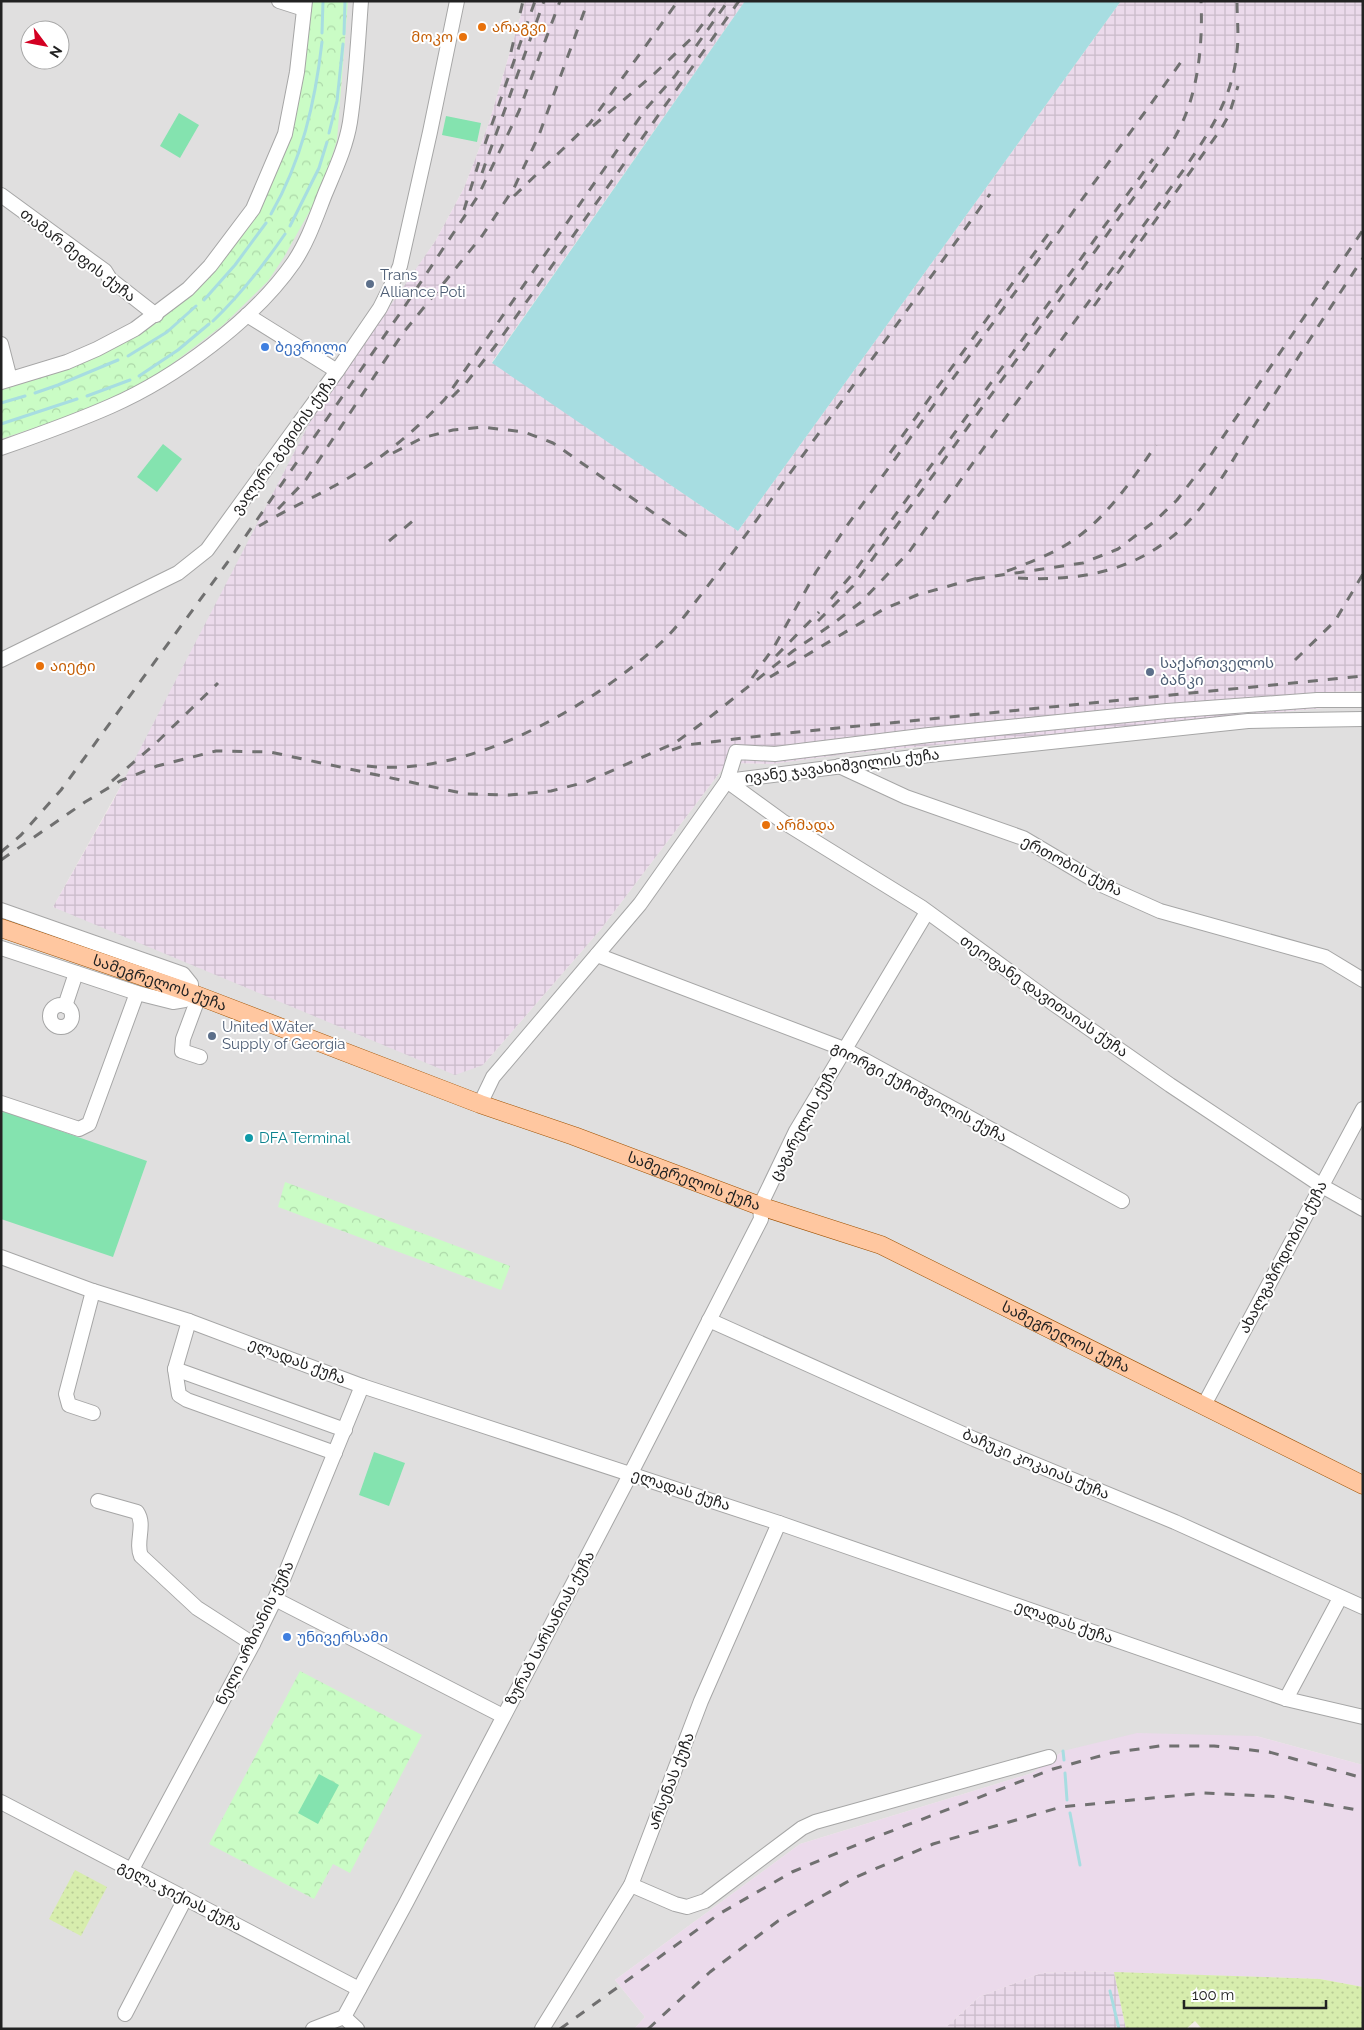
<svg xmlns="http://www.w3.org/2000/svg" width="1364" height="2030" font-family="Raleway,'Noto Sans Georgian',sans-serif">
<defs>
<pattern id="industrial-grid" width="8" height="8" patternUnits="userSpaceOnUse" patternTransform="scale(1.25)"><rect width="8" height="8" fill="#ebdaeb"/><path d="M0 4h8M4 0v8" fill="none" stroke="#c9bbc9"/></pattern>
<pattern id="grass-dots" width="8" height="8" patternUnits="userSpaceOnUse" patternTransform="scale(1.25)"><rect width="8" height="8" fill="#d7edad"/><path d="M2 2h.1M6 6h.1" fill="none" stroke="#b8cb95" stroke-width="1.8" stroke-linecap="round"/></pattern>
<pattern id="park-crowns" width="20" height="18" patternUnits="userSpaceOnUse" patternTransform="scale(1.25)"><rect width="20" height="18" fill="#cafcc5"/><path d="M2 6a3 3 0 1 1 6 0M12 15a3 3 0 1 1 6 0" fill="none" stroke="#add8a9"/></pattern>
</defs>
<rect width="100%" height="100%" fill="#f2ede8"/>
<path fill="#e0dfdf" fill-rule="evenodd" d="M 1,1 L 525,1 L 489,123 L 464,188 L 436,240 L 377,328 L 53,907 L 483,1065 L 601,929 L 727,763 L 771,764 L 854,753 L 1323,708 L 1324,692 L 1363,691 L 1363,1765 L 1256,1736 L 1063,1751 L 1032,1773 L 800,1844 L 615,1980 L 645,2017 L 634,2029 L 1,2029 ZM 30,30 L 60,30 L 60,60 L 30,60 Z"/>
<g fill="url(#industrial-grid)">
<polygon points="525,1 745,1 492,362 738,531 1121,1 1363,1 1363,691 1324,692 1323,708 854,753 771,764 727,763 601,929 483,1065 455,1075 53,907 113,801 310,422 436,240 464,188 489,123"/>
<polygon points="1082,1971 1114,1972 1126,2029 944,2029 979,1997 1041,1973"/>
</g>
<polygon fill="#ebdaeb" points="1137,1733 1256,1736 1363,1765 1363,1987 1320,1979 1082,1971 1041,1973 979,1997 944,2029 634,2029 645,2017 615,1980 800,1844 1032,1773 1063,1751"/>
<g fill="url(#grass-dots)">
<polygon points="75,1870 107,1887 81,1936 49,1919"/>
<polygon points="1114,1972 1320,1979 1363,1987 1363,2029 1202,2029 1195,2021 1186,2029 1126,2029"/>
</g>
<g fill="url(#park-crowns)">
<polygon points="309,1 348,1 337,140 325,179 312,207 284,257 268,281 223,325 164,370 137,387 88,410 1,439 1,387 133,335 253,217 274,178 288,137"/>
<polygon points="285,1182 510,1266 501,1290 278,1207"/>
<polygon points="300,1671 422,1735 350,1873 333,1864 314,1899 209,1844"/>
</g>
<g fill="#84e3af">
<polygon points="179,113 199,125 180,158 160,146"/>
<polygon points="446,116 481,123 477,142 442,135"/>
<polygon points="163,444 182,459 157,492 137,477"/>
<polygon points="3,1111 147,1161 113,1257 1,1219 1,1116"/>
<polygon points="374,1452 405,1463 389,1506 359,1495"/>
<polygon points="319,1774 339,1785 318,1824 298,1813"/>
</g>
<polygon fill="#a7dde1" points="745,1 1121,1 738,531 492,363"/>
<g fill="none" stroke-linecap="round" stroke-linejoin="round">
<g stroke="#a7dde1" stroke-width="3">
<polyline points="322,33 323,1"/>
<polyline points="344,34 345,1"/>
<polyline points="329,133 337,101 343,44"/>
<path d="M 271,214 C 302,160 315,103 322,42"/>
<polyline points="290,226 319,168 327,142"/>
<polyline points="204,300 235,265 266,223"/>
<path d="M 213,321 C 241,294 263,266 285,234"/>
<polyline points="128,356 167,332 196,306"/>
<polyline points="139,376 178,350 209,324"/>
<polyline points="35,393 58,385 118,360"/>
<polyline points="87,396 130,380"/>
<polyline points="1,403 25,396"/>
<polyline points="1,424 77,399"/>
<polyline points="1063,1751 1064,1760"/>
<polyline points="1065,1773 1067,1800"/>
<polyline points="1070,1813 1080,1865"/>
<polyline points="1110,1991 1119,2029"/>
</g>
<defs>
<g id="minor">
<polyline points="279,1 304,9"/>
<polyline points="1,195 105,271 110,279 156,315"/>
<polyline points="247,315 337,371"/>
<polyline points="1,344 10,379"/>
<polyline points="1,382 67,362 97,349 135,329 188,289 210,266 253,209 285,134 297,72 305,1"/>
<path d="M 1,448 C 38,435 75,422 111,406 C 175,378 254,320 294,262 C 308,241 316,217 325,194 C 335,170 346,147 350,122 C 356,82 358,41 361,1"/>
<polyline points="1,660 178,573 207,550 337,371 380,308 391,286 400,266 430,132 457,1"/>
<polyline points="839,766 906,797 1023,838 1104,886 1160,911 1325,957 1363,980"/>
<polyline points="727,781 782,821 921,907 1054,1004 1170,1085 1322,1186 1363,1209"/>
<polyline points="727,781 929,755 1248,721 1363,719"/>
<polyline points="1,910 183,974 191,984 191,993 185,1000 173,1002 137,993 1,948"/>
<polyline points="597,955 844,1049 1122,1201"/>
<polyline points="199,996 183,1039 182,1051 200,1057"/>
<circle cx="61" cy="1016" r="11"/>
<polyline points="65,1006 76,973"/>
<polyline points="1,1103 79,1129 89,1124 137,993"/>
<polyline points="480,1104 493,1077 640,904 727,781 736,752 775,754 929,735 1167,711 1317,700 1363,700"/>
<polyline points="1,1257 93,1291 189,1321 362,1386 779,1523 1286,1699 1363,1717"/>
<polyline points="93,1291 66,1394 69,1405 93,1413"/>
<polyline points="709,1320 974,1439 1175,1522 1363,1607"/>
<polyline points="189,1321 175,1369 179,1395 187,1400 335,1453"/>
<polyline points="175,1369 345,1430"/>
<polyline points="1204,1405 1363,1109"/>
<path d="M 98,1501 L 137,1512 C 146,1525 135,1542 141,1556 L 197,1608 L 253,1644"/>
<polyline points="275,1599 503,1716"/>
<polyline points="1286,1699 1340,1598"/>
<polyline points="1,1802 359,1989"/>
<polyline points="131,1871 253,1644 275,1599 362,1386"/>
<polyline points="631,1885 675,1904 687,1907 705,1901 802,1828 815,1822 1049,1757"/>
<polyline points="125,2014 185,1899"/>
<polyline points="344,2017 357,2029"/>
<polyline points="313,2029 344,2017 406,1903 631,1473 761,1219 760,1206 796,1131 927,912"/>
<polyline points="542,2029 631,1885 701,1701 779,1523"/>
</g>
<g id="major">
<path id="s1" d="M 1,928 L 191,993 L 480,1104 L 574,1136 L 760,1206 L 881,1245 L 1363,1485"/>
</g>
</defs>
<use href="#minor" stroke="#a6a6a6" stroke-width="16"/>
<use href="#major" stroke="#9f5100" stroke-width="19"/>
<use href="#minor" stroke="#fff" stroke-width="14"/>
<use href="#major" stroke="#ffc7a0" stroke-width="18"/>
<g stroke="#707070" stroke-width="3" stroke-dasharray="10 10" stroke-linecap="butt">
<polyline points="511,52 523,1"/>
<polyline points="593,126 654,74 693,37 719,2"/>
<polyline points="485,144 535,1"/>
<polyline points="482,173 544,1"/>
<polyline points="514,196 590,123 678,1"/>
<polyline points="464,210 479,162"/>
<polyline points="1094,306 1221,129 1229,115 1238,86"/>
<polyline points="452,397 466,383 496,345 739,1"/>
<polyline points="393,453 422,438 453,430 482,427 524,432 553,443 691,539"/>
<polyline points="890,453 1051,230"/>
<polyline points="278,509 305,481 403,333 482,236 514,188 539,135 588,1"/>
<path d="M 259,526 C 289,508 320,495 350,477 C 385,456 417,429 445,399 L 645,110 L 675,76 L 728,1"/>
<polyline points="389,541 414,520"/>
<path d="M 1007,571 C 1024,565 1041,558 1057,550 C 1100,528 1130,483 1156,445"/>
<path d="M 1018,578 C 1071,581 1125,574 1168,540 C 1206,511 1229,465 1254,426 C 1290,370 1326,314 1363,258"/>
<polyline points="975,579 1083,563 1118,549 1155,521 1177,500 1204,465 1363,230"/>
<polyline points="831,599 854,572 1153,159"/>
<path d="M 818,621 L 853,586 L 1145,182 C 1155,167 1166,152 1175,137 C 1198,97 1203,46 1201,1"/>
<polyline points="776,656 819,612"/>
<polyline points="1295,660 1335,621 1363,574"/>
<polyline points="770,677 884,609 917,595 981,577"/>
<polyline points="752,678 774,647 816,572 846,527 1181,62"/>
<polyline points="672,750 686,745 768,735 1363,676"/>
<path d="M 367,766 C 469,778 592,707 665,639 C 679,625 691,607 704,591 C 731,555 757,520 783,483 C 852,387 921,291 990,194"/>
<polyline points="112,781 156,743 218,683"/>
<polyline points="1,852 21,835 61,790 227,563 403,309 478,196 519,111 560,1"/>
<path d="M 1,860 L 85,802 L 120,781 L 157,766 L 216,751 L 270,752 L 466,794 L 509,795 L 551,791 L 586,782 L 675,743 L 705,721 L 793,651 L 834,623 L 861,602 L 909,552 L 1182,172 C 1208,135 1233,98 1237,51 C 1239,35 1237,18 1237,1"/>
<polyline points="560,2029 719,1914 792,1872 868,1840 1053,1769 1111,1753 1160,1746 1214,1746 1269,1752 1363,1778"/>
<polyline points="648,2029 710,1972 778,1921 854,1878 933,1844 1061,1807 1204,1793 1285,1797 1363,1811"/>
</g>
</g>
<g fill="#e8710a" stroke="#fff" stroke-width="2">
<circle cx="482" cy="27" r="5"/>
<circle cx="463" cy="37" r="5"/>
<circle cx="40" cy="666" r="5"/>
<circle cx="766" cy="825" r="5"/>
</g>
<g fill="#5c6f8a" stroke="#fff" stroke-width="2">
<circle cx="370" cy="284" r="5"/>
<circle cx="1150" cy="672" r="5"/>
<circle cx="212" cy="1036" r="5"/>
</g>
<g fill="#3f7fe0" stroke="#fff" stroke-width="2">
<circle cx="265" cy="347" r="5"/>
<circle cx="287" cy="1637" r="5"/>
</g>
<circle fill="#0f9aa8" stroke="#fff" stroke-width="2" cx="249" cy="1138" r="5"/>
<g text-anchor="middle" stroke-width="4" stroke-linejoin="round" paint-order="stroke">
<g font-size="15" fill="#c56008" stroke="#fff" text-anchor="start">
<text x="492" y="32">არაგვი</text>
<text x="453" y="42" text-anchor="end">მოკო</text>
<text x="50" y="671">აიეტი</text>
<text x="776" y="830">არმადა</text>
</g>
<g font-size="15" fill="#222" stroke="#fff">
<text transform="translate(78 255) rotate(38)" y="5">თამარ მეფის ქუჩა</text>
<text transform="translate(284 445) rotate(-54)" y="5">ვალერი გეგიძის ქუჩა</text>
<text transform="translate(842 766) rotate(-7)" y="5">ივანე ჯავახიშვილის ქუჩა</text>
<text transform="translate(1072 866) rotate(28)" y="5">ერთობის ქუჩა</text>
<text dy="5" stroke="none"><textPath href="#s1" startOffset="168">სამეგრელოს ქუჩა</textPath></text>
<text transform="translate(1044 996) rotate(35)" y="5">თეოფანე დავითაიას ქუჩა</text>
<text transform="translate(919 1092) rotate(28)" y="5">გიორგი ქუჩიშვილის ქუჩა</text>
<text transform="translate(804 1123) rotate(-62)" y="5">ცაგარელის ქუჩა</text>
<text dy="5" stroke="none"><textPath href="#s1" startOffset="738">სამეგრელოს ქუჩა</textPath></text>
<text transform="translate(1283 1257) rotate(-62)" y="5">ახალგაზრდობის ქუჩა</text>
<text dy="5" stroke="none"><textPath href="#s1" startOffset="1142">სამეგრელოს ქუჩა</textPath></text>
<text transform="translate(297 1361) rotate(21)" y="5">ელადას ქუჩა</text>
<text transform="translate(1036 1464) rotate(23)" y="5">ბაჩუკი კოკაიას ქუჩა</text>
<text transform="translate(681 1490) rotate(18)" y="5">ელადას ქუჩა</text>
<text transform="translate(1064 1622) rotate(19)" y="5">ელადას ქუჩა</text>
<text transform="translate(550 1628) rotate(-62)" y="5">ზურაბ სარსანიას ქუჩა</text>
<text transform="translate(255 1633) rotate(-64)" y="5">ნელი არზიანის ქუჩა</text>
<text transform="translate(671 1781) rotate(-69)" y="5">არსენას ქუჩა</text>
<text transform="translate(180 1896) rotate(27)" y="5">გელა ჯიქიას ქუჩა</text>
</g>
<g font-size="15" fill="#4e5e75" stroke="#fff" text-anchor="start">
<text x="380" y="280">Trans<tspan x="380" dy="17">Alliance Poti</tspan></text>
<text x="1160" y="668">საქართველოს<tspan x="1160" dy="17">ბანკი</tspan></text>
<text x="222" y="1032">United Water<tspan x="222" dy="17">Supply of Georgia</tspan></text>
</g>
<g font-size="15" fill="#366cbe" stroke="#fff" text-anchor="start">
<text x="275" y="352">ბევრილი</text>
<text x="297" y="1642">უნივერსამი</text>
</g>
<g font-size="15" fill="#0d838f" stroke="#fff" text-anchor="start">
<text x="259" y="1143">DFA Terminal</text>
</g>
</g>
<rect width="1364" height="2030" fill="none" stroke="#222222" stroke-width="5"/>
<g transform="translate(45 45) rotate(122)"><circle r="24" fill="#ffffff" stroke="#a7a7a7"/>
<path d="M0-4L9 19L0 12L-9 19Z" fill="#d30022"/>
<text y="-8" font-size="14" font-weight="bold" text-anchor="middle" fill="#222222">N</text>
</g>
<path d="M1184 2000v8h142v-8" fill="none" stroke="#222222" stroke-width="2.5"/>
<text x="1192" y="2000" font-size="15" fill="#222222" stroke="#ffffff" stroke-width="4" paint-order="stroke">100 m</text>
</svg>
